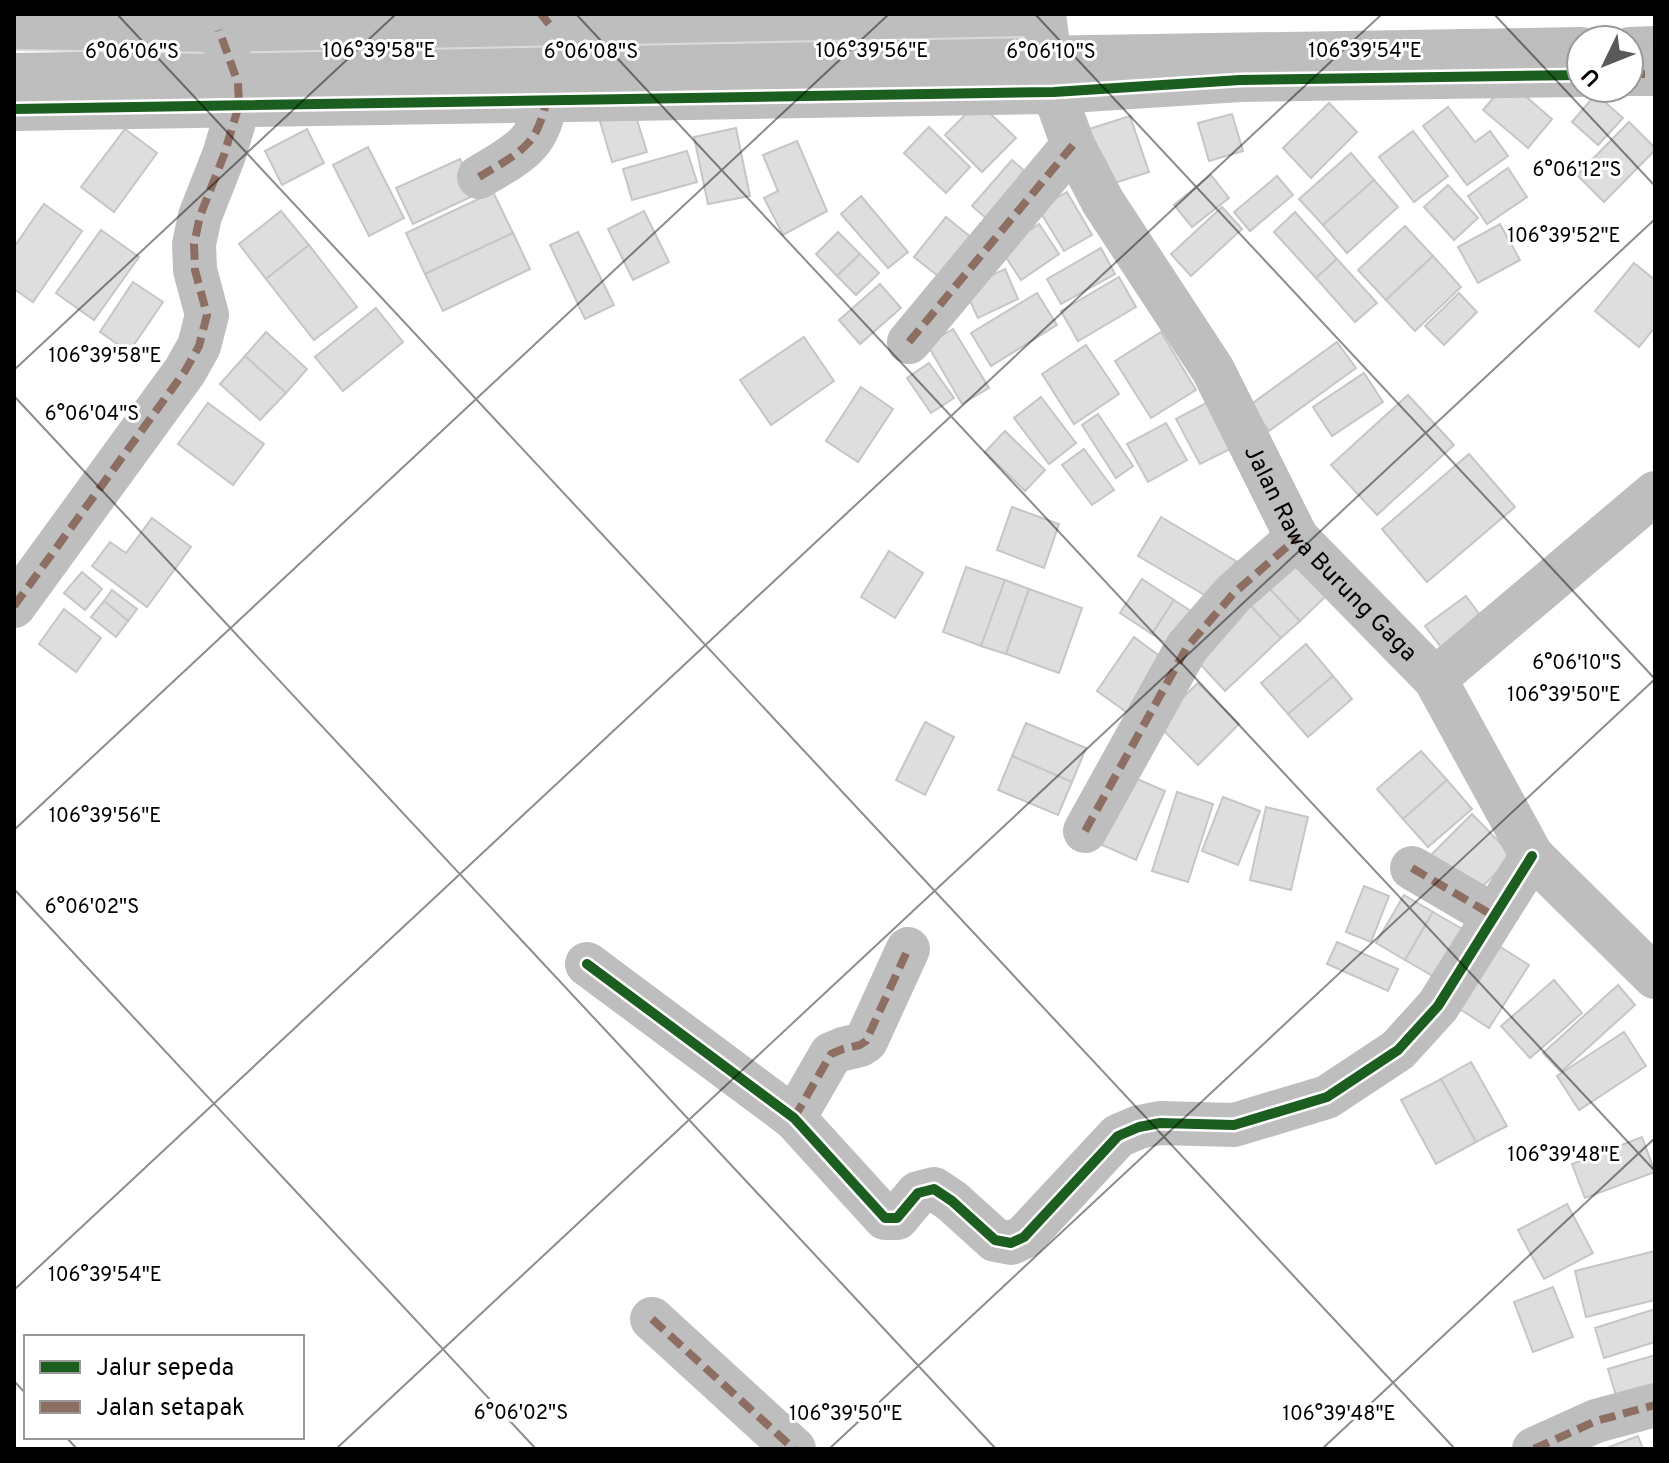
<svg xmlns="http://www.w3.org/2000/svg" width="1669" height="1463" font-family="Overpass,sans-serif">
<rect width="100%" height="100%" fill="#fff"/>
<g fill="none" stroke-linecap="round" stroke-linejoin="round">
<g stroke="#bdbdbd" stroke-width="38">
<polyline points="1629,46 1655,45"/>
<polyline points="14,72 1581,46"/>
</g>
</g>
<g fill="#dedede" stroke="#c6c6c6" stroke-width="2">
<polygon points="1508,81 1552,119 1528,148 1483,110"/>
<polygon points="1596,94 1623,118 1598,145 1572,122"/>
<polygon points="978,102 1016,138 982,172 945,135"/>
<polygon points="1329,103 1357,132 1311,178 1283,148"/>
<polygon points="633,107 647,152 612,162 599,118"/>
<polygon points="1448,107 1475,142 1490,131 1508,156 1467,185 1423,126"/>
<polygon points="1232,114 1243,151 1209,161 1198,123"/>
<polygon points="1130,116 1149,172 1108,185 1089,129"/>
<polygon points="1629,122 1655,148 1655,150 1604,202 1577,175"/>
<polygon points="929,127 970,167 946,193 904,153"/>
<polygon points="736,128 750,196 708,204 694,137"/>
<polygon points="125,129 157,153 114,212 81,187"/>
<polygon points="307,129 324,163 282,185 265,151"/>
<polygon points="1413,131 1448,176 1414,202 1379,157"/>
<polygon points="797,141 827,211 783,235 764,198 778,191 763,155"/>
<polygon points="368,147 404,218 369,236 333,165"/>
<polygon points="687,151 697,182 632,200 623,169"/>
<polygon points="1351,153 1374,180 1323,225 1299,199"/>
<polygon points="460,159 477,194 413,224 396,188"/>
<polygon points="1012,160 1035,180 995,226 972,206"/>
<polygon points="1508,168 1527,197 1487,224 1468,196"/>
<polygon points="1211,175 1229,198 1192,227 1174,205"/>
<polygon points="1277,176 1293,195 1250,231 1234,212"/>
<polygon points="1374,180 1398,207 1347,253 1323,225"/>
<polygon points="1448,185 1478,218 1454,240 1424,207"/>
<polygon points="493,192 513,233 425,274 406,233"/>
<polygon points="1067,192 1092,235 1064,251 1038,208"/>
<polygon points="861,196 908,252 888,268 841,214"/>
<polygon points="44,204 82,231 33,302 14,289 14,247"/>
<polygon points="1222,207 1242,229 1191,276 1171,254"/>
<polygon points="281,211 309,245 266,279 239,244"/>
<polygon points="644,211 669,262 633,280 608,229"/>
<polygon points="1295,212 1337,259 1316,278 1274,232"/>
<polygon points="946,217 978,243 947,283 914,257"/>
<polygon points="1039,224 1059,254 1021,280 1001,250"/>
<polygon points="1500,224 1520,260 1478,283 1458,247"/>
<polygon points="1405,226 1433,256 1386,300 1358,270"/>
<polygon points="101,230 139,257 94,320 56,293"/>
<polygon points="578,232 614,305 585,319 550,245"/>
<polygon points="838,232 860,254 837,276 816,254"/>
<polygon points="513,233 530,269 443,311 425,274"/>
<polygon points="309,245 357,307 314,340 266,279"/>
<polygon points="1101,248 1115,274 1061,304 1047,279"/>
<polygon points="860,254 879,273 856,295 837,276"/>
<polygon points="1433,256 1461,287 1415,331 1386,300"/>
<polygon points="1337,259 1377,303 1355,322 1316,278"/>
<polygon points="1634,263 1655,280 1655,327 1639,347 1595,311"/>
<polygon points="1005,269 1018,299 978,318 964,288"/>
<polygon points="1119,277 1136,307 1078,341 1061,311"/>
<polygon points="133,282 163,302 129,352 100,332"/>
<polygon points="880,284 901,308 860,344 839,320"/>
<polygon points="1037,293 1057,325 991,366 971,333"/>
<polygon points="1459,293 1477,312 1444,345 1425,326"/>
<polygon points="376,308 403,342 343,391 315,357"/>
<polygon points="953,329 989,388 962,404 927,344"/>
<polygon points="266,332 307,369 286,393 245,356"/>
<polygon points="1161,332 1196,390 1151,418 1115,361"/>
<polygon points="804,337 834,381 771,425 740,380"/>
<polygon points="1337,342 1356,368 1269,431 1250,405"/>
<polygon points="1086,345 1119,394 1074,424 1042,374"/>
<polygon points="245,356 286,393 260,420 220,384"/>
<polygon points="929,363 954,398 931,413 907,378"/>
<polygon points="1364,373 1383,402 1332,436 1313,407"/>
<polygon points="861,387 893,409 858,462 826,441"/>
<polygon points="1408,395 1454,445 1377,515 1331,465"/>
<polygon points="1041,397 1076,443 1049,464 1014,418"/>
<polygon points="1208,402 1232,448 1200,464 1176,419"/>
<polygon points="208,403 264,444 233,485 178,444"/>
<polygon points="1098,414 1133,466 1116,478 1082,425"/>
<polygon points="1166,423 1187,460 1148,482 1127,444"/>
<polygon points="1005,431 1045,470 1025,491 985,452"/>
<polygon points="1084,449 1114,490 1092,505 1062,465"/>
<polygon points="1469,454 1515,507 1427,582 1382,529"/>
<polygon points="1012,507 1059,524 1044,568 997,550"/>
<polygon points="1161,517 1236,561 1213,600 1138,556"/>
<polygon points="152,518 191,547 147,607 92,566 110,542 126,553"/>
<polygon points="889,551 923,573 895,618 861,597"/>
<polygon points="1292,560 1326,596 1300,621 1266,585"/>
<polygon points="966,567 1005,580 981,646 943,632"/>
<polygon points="82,572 102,589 85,610 64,593"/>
<polygon points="1142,579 1174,600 1152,634 1120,613"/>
<polygon points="1005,580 1029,589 1006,654 981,646"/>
<polygon points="1266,585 1300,621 1281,638 1247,602"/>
<polygon points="1029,589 1082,608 1059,673 1006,654"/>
<polygon points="112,590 137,609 128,621 104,601"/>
<polygon points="1466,596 1491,630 1450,659 1425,626"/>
<polygon points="1174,600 1194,613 1172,647 1152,634"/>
<polygon points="104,601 128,621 116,637 91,617"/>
<polygon points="1247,602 1281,638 1225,691 1191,654"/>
<polygon points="64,609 101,638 76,672 39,644"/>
<polygon points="1134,637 1169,663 1132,716 1097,691"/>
<polygon points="1306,644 1333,676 1288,714 1261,683"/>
<polygon points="1333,676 1352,699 1308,737 1288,714"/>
<polygon points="1198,683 1239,724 1198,765 1156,723"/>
<polygon points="925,722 954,737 925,795 896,780"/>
<polygon points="1026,723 1086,748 1072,782 1012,756"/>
<polygon points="1421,751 1447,780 1403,819 1377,789"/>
<polygon points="1012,756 1072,782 1058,815 998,790"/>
<polygon points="1128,775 1165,791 1136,860 1100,844"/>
<polygon points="1447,780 1472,809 1428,847 1403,819"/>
<polygon points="1177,792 1213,804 1188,882 1152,871"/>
<polygon points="1223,797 1260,811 1238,865 1202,851"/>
<polygon points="1266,807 1308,817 1291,890 1250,880"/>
<polygon points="1472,814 1513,856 1471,898 1430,856"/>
<polygon points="1364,886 1389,896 1371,942 1346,932"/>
<polygon points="1404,895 1433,912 1405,960 1376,943"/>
<polygon points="1433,912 1471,934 1443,982 1405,960"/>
<polygon points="1488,939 1529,965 1489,1028 1449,1002"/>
<polygon points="1337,942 1398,969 1388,991 1327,964"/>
<polygon points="1554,980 1582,1013 1530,1058 1501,1026"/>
<polygon points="1618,985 1635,1005 1561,1072 1543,1053"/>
<polygon points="1624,1032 1646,1066 1579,1110 1557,1076"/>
<polygon points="1471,1062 1507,1126 1476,1142 1441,1079"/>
<polygon points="1441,1079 1476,1142 1436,1164 1401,1100"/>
<polygon points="1642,1137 1655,1172 1585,1198 1572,1164"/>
<polygon points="1567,1204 1593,1253 1544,1279 1518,1230"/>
<polygon points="1655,1251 1655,1300 1586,1317 1575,1271"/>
<polygon points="1553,1287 1573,1337 1533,1352 1514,1302"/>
<polygon points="1655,1309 1655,1342 1604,1358 1595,1328"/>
<polygon points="1655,1355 1655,1398 1620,1409 1608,1369"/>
<polygon points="1638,1436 1643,1449 1604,1449"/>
</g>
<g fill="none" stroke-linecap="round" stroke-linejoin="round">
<defs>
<polyline id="major" points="14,27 219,30 1034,14"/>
</defs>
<use href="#major" stroke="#dbdbdb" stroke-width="48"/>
<g stroke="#bebebe" stroke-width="44">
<path id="s1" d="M 1044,14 L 1054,92 L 1073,145 L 1103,202 L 1213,370 L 1297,538 L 1435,679 L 1532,856 L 1655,977"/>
<polyline points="1629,74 1655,74"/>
<polyline points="14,109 1054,92 1240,80 1581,75"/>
<path d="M 479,177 C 495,167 516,157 529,142 C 539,131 543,114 547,100"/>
<polyline points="909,342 1073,145"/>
<polyline points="14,606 185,371 199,346 207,315 195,270 194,244 200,216 224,155 239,105 238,83 219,30"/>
<polyline points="1435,679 1655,493"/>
<polyline points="1085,831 1187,647 1234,593 1297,538"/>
<polyline points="1412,868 1494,916"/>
<polyline points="587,964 794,1118 885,1218 897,1218 918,1193 934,1189 952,1201 995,1240 1011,1243 1024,1237 1118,1136 1139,1127 1160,1123 1234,1125 1327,1097 1398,1050 1438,1006 1532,856"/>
<polyline points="794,1118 831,1054 843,1049 860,1045 866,1041 908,949"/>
<polyline points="652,1319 794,1449"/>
<polyline points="1534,1449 1596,1421 1655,1405"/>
</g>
<use href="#major" stroke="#bebebe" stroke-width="44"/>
<g stroke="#8d6e63" stroke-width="8" stroke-dasharray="16 8" stroke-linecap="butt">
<polyline points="541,14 549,24"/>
<polyline points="1629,74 1655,74"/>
<path d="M 479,177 C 495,167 516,157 529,142 C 539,131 543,114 547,100"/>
<polyline points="909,342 1073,145"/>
<polyline points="14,606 185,371 199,346 207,315 195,270 194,244 200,216 224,155 239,105 238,83 219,30"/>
<polyline points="1085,831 1187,647 1234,593 1297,538"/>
<polyline points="1412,868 1494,916"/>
<polyline points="794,1118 831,1054 843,1049 860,1045 866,1041 908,949"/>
<polyline points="652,1319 794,1449"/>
<polyline points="1534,1449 1596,1421 1655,1405"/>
</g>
<defs>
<g id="cycleway">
<polyline points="14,109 1054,92 1240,80 1581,75"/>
<polyline points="587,964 794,1118 885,1218 897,1218 918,1193 934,1189 952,1201 995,1240 1011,1243 1024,1237 1118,1136 1139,1127 1160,1123 1234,1125 1327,1097 1398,1050 1438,1006 1532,856"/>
</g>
</defs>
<use href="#cycleway" stroke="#fff" stroke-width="15"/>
<use href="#cycleway" stroke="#1b5e20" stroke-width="10"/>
</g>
<path fill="none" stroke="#000" stroke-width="2" stroke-opacity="0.45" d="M 117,14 L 1455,1449M 576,14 L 1655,1171M 1035,14 L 1655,679M 1494,14 L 1655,186M 14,370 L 396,14M 14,396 L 996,1449M 14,830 L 889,14M 14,889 L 536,1449M 14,1290 L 1382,14M 14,1381 L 26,1394M 66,1437 L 77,1449M 336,1449 L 1655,219M 829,1449 L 1655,679M 1322,1449 L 1655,1138"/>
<g text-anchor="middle" stroke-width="6" stroke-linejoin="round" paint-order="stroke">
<g font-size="24" fill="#000" stroke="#fff">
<text dy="8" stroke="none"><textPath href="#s1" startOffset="620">Jalan Rawa Burung Gaga</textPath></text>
</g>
</g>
<g font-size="20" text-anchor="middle" fill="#000" stroke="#fff" stroke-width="6" stroke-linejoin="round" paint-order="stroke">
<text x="379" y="57">106°39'58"E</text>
<text x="872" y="57">106°39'56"E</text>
<text x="1365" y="57">106°39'54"E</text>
<text x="1051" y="58">6°06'10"S</text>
<text x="132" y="58">6°06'06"S</text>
<text x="591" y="58">6°06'08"S</text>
<text x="1577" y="176">6°06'12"S</text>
<text x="1564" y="242">106°39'52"E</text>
<text x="105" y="362">106°39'58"E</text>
<text x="92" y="420">6°06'04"S</text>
<text x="1577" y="669">6°06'10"S</text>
<text x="1564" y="701">106°39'50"E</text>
<text x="105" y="822">106°39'56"E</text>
<text x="92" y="913">6°06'02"S</text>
<text x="1564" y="1161">106°39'48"E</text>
<text x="105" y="1281">106°39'54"E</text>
<text x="521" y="1419">6°06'02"S</text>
<text x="846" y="1420">106°39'50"E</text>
<text x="1339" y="1420">106°39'48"E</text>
</g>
<rect width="1669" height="1463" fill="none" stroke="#000000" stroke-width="32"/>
<rect x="24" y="1335" width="280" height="104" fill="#ffffff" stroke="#999999" stroke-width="2"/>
<rect x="40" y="1361" width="40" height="12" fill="#1b5e20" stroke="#999999" stroke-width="2"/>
<text x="96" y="1375" font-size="24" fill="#000000">Jalur sepeda</text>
<rect x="40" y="1401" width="40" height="12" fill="#8d6e63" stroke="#999999" stroke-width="2"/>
<text x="96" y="1415" font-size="24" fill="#000000">Jalan setapak</text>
<g transform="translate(1605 64) rotate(227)"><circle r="38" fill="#ffffff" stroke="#999999" stroke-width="2"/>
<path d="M0-6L14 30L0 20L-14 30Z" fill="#595959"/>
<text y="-12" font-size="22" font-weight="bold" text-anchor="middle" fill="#000000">U</text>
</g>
</svg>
